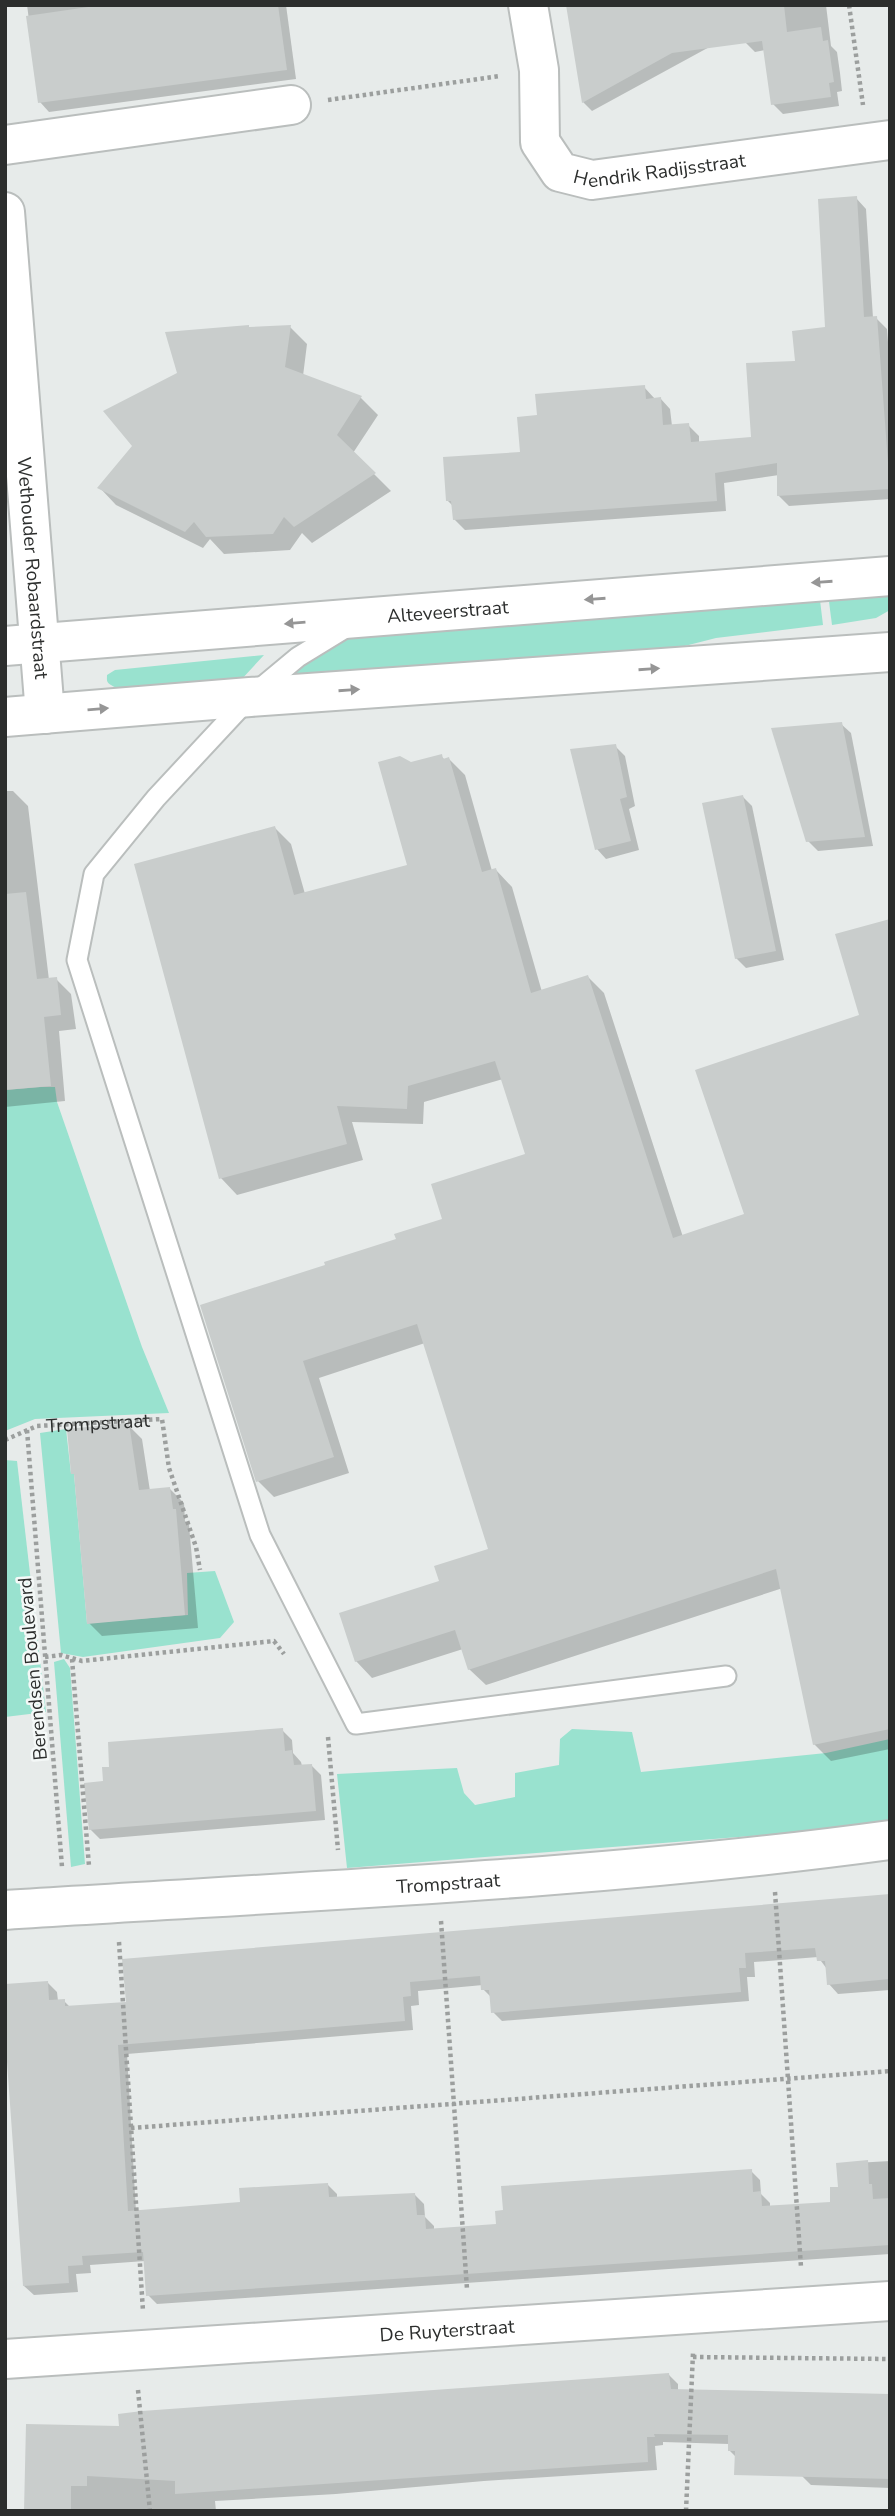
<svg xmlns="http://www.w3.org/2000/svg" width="895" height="2516" font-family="'Nunito Sans',sans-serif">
<rect width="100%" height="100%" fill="#e7ebea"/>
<g fill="#99e2cf">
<polygon points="819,592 823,625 716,638 669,650 293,679 293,672 325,646 345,637"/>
<polygon points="877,592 890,596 890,610 876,618 832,625 828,594"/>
<path d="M 264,655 L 240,681 C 214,684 130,699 111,685 C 106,682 107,680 107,675 L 115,670 Z"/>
<polygon points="41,1087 55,1087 57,1102 142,1347 169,1413 35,1419 5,1431 5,1090"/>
<polygon points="66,1429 71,1474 74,1474 87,1623 188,1615 187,1573 215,1571 234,1622 220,1638 83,1657 61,1653 40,1433"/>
<polygon points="5,1460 17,1461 46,1712 5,1717"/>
<polygon points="64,1659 70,1668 85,1864 71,1867 54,1662"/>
<polygon points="572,1729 632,1732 641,1772 826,1753 890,1739 890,1825 347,1868 337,1774 457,1768 464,1793 475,1805 515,1797 515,1773 559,1765 560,1739"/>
</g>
<g fill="#0003">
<polygon points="27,5 286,5 296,79 49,112 40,102"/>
<polygon points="569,5 735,33 592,111 583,102"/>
<polygon points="740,5 826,5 831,46 837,52 840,73 842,91 837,92 839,106 783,114 773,104 765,50 755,52 745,42"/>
<polygon points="856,198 866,209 873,318 876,318 887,329 890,368 890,499 789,506 778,495 779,475 724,483 726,511 465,530 454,519 453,506 447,500 522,454 539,417 644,387 655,399 660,398 670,409 672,426 688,425 699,436 699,443 753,438 797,362 827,328"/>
<polygon points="290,327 307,344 303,376 361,398 378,415 353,453 391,491 312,543 302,533 290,550 224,554 210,539 203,548 116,505 100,488"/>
<polygon points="841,724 851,733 873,846 818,851 808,841"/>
<polygon points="615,746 625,756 635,806 629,809 639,850 606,859 597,849"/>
<polygon points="441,756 445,760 449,759 465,775 492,871 496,870 512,887 542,992 588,977 604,993 683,1237 746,1215 890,1007 786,1587 486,1685 469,1669 463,1649 372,1678 356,1661 441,1582 491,1550 425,1343 319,1378 349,1473 274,1497 258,1481 327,1266 398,1240 444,1220 527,1155 503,1079 424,1102 423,1124 352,1122 363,1160 237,1195 221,1178 275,828 291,844 305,894 409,866 410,764"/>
<polygon points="5,791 13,791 28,806 49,980 56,979 71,994 76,1029 59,1031 65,1101 5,1107"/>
<polygon points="742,796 752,806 784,960 746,968 736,958"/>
<polygon points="128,1425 142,1439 150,1491 170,1489 184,1503 185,1521 189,1525 198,1628 102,1636 89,1623 76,1476 73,1473"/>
<polygon points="890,1604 890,1749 831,1761 814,1744"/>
<polygon points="282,1730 292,1740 293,1753 301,1762 302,1766 311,1765 321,1775 325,1820 100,1839 90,1829 105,1783"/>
<polygon points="890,1896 890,1990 838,1994 829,1984 827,1969 818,1957 754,1962 755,1977 747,1977 749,2001 502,2021 493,2012 492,1998 483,1989 483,1985 418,1991 419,2005 411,2006 413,2030 127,2054 136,2212 242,2204 327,2184 337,2194 337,2199 415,2195 424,2204 425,2217 434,2226 434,2230 497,2226 751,2171 760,2180 761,2194 770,2203 770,2207 832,2204 840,2188 838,2164 890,2161 890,2254 157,2304 148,2295 145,2261 90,2265 91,2273 76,2274 78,2292 34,2295 24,2286 48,1983 57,1992 58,2001 64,2001 71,2008 128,2003"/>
<polygon points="669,2375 678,2384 678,2391 890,2396 890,2488 811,2485 802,2476 738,2459 729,2450 729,2444 663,2442 663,2445 655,2446 657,2470 484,2481 336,2494 215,2501 216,2511 27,2511 121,2428"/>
</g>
<g fill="#c9cdcc">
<polygon points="102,5 278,5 287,70 38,103 26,16"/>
<polygon points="566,5 784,5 787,32 821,27 823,41 828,40 831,62 834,82 829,83 831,97 771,105 762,41 672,53 582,103"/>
<polygon points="857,196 864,317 877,316 890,489 777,496 777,463 715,473 717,501 453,520 451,501 446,501 443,457 520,452 517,417 537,415 535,394 645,385 646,399 661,397 663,425 689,423 691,442 751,437 746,363 795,361 792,331 825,327 818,199"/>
<polygon points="249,325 249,327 291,325 285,367 362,396 337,435 376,473 294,527 284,517 273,534 206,537 194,522 185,532 97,488 132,446 103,411 177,373 165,332"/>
<polygon points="842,722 865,837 806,842 771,728"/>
<polygon points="616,744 627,797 620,799 631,841 595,850 570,749"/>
<polygon points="442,754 443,759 449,757 482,872 496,868 531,993 588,975 673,1238 744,1214 695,1070 859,1015 835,934 890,919 890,1729 813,1745 776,1569 468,1670 455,1630 355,1662 339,1613 439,1581 434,1566 488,1549 417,1324 303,1361 334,1457 256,1482 200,1305 325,1265 324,1262 396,1239 394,1234 442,1219 431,1184 525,1154 495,1061 408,1086 407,1109 337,1106 347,1144 219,1179 134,864 275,826 294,895 407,865 378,762 400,756 411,762"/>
<polygon points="743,795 776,951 735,959 702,803"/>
<polygon points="26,892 37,979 57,977 61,1015 44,1017 51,1086 5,1090 5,894"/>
<polygon points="129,1423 139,1490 170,1487 173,1509 176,1509 185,1615 87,1624 74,1474 71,1474 67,1429"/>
<polygon points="283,1728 285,1751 292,1750 294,1765 312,1764 316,1811 89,1830 84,1783 103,1781 102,1767 109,1767 108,1742"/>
<polygon points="890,1894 890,1979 827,1985 825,1961 817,1961 815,1948 745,1953 746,1968 739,1968 741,1992 491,2013 489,1990 481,1990 480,1976 410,1982 411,1996 403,1997 405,2021 118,2045 128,2211 240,2202 239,2188 328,2183 329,2197 415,2193 417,2215 425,2215 426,2229 496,2224 495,2211 503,2210 501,2186 752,2169 753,2192 761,2191 762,2206 830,2202 830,2187 838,2187 836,2163 868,2160 869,2184 872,2184 873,2199 890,2198 890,2245 146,2296 143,2252 82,2256 83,2265 68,2266 69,2283 23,2286 5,2034 5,1984 48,1981 49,2000 65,1999 65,2006 126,2002 122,1959"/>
<polygon points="669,2373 671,2389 890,2394 890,2479 734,2475 735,2451 728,2451 728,2435 654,2434 655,2437 647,2437 648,2462 175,2494 175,2481 87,2476 87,2486 71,2486 71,2511 24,2511 26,2424 119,2426 118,2414 142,2411"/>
</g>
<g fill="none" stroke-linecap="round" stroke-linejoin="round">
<defs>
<polyline id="service" points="347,627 298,657 250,697 156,798 94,874 77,960 260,1535 356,1724 726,1676"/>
<g id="minor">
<path id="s2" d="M 528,5 L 539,70 L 540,142 L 560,172 L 592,180 L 890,140"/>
<polyline points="5,145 291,105"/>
<path id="s3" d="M 5,212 L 45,714"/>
<path id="s4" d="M 5,1910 C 300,1891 596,1880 890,1840"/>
<path id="s5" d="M 5,2359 L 890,2301"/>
</g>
<g id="tertiary">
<path id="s6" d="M 5,646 L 890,576"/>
<polyline points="5,717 250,697 890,652"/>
</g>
</defs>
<use href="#service" stroke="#babebd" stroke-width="23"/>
<use href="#minor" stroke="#babebd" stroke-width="42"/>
<use href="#tertiary" stroke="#babebd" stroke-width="42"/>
<g stroke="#9c9f9e" stroke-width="4.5" stroke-dasharray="3.5 3.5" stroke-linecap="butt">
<polyline points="849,5 863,105"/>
<polyline points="328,100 500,76"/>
<polyline points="27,1430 62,1867"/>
<path id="s1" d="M 5,1440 L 37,1426 L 162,1419 L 169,1468 L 196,1547 L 200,1570"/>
<polyline points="45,1657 61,1655 82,1661 274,1641 284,1654"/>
<polyline points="72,1659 89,1866"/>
<polyline points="328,1737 338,1850"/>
<polyline points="775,1892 801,2267"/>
<polyline points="441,1921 467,2289"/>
<polyline points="119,1942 143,2311"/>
<polyline points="131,2128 890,2071"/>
<polyline points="693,2357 890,2359"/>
<polyline points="138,2390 150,2511"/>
<polyline points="686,2511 693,2353"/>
</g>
<use href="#service" stroke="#fff" stroke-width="19"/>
<use href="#minor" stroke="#fff" stroke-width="38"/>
<use href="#tertiary" stroke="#fff" stroke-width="38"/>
</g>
<defs><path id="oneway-solid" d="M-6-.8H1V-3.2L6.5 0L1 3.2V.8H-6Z" transform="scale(1.75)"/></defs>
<g fill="#969696">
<use href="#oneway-solid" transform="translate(822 582) rotate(176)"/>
<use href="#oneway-solid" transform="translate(595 599) rotate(176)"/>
<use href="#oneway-solid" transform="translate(295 623) rotate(175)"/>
<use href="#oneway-solid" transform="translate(649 669) rotate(-4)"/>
<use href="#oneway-solid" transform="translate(349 690) rotate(-4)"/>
<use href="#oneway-solid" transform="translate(98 709) rotate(-5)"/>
</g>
<g text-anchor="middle" stroke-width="5" stroke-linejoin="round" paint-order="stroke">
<g font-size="19" fill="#2c2e2d" stroke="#f4f8f7">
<text dy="7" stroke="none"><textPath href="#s2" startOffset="275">Hendrik Radijsstraat</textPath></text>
<text dy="7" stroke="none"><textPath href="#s3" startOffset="357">Wethouder Robaardstraat</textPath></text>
<text dy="7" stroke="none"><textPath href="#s6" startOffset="444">Alteveerstraat</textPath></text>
<text dy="7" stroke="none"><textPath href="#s1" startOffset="96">Trompstraat</textPath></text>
<text transform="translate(32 1669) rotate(-95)" y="7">Berendsen Boulevard</text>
<text dy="7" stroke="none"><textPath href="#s4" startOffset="444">Trompstraat</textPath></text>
<text dy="7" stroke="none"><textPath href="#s5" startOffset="443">De Ruyterstraat</textPath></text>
</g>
</g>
<rect width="895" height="2516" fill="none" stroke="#2c2e2d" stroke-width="14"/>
</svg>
